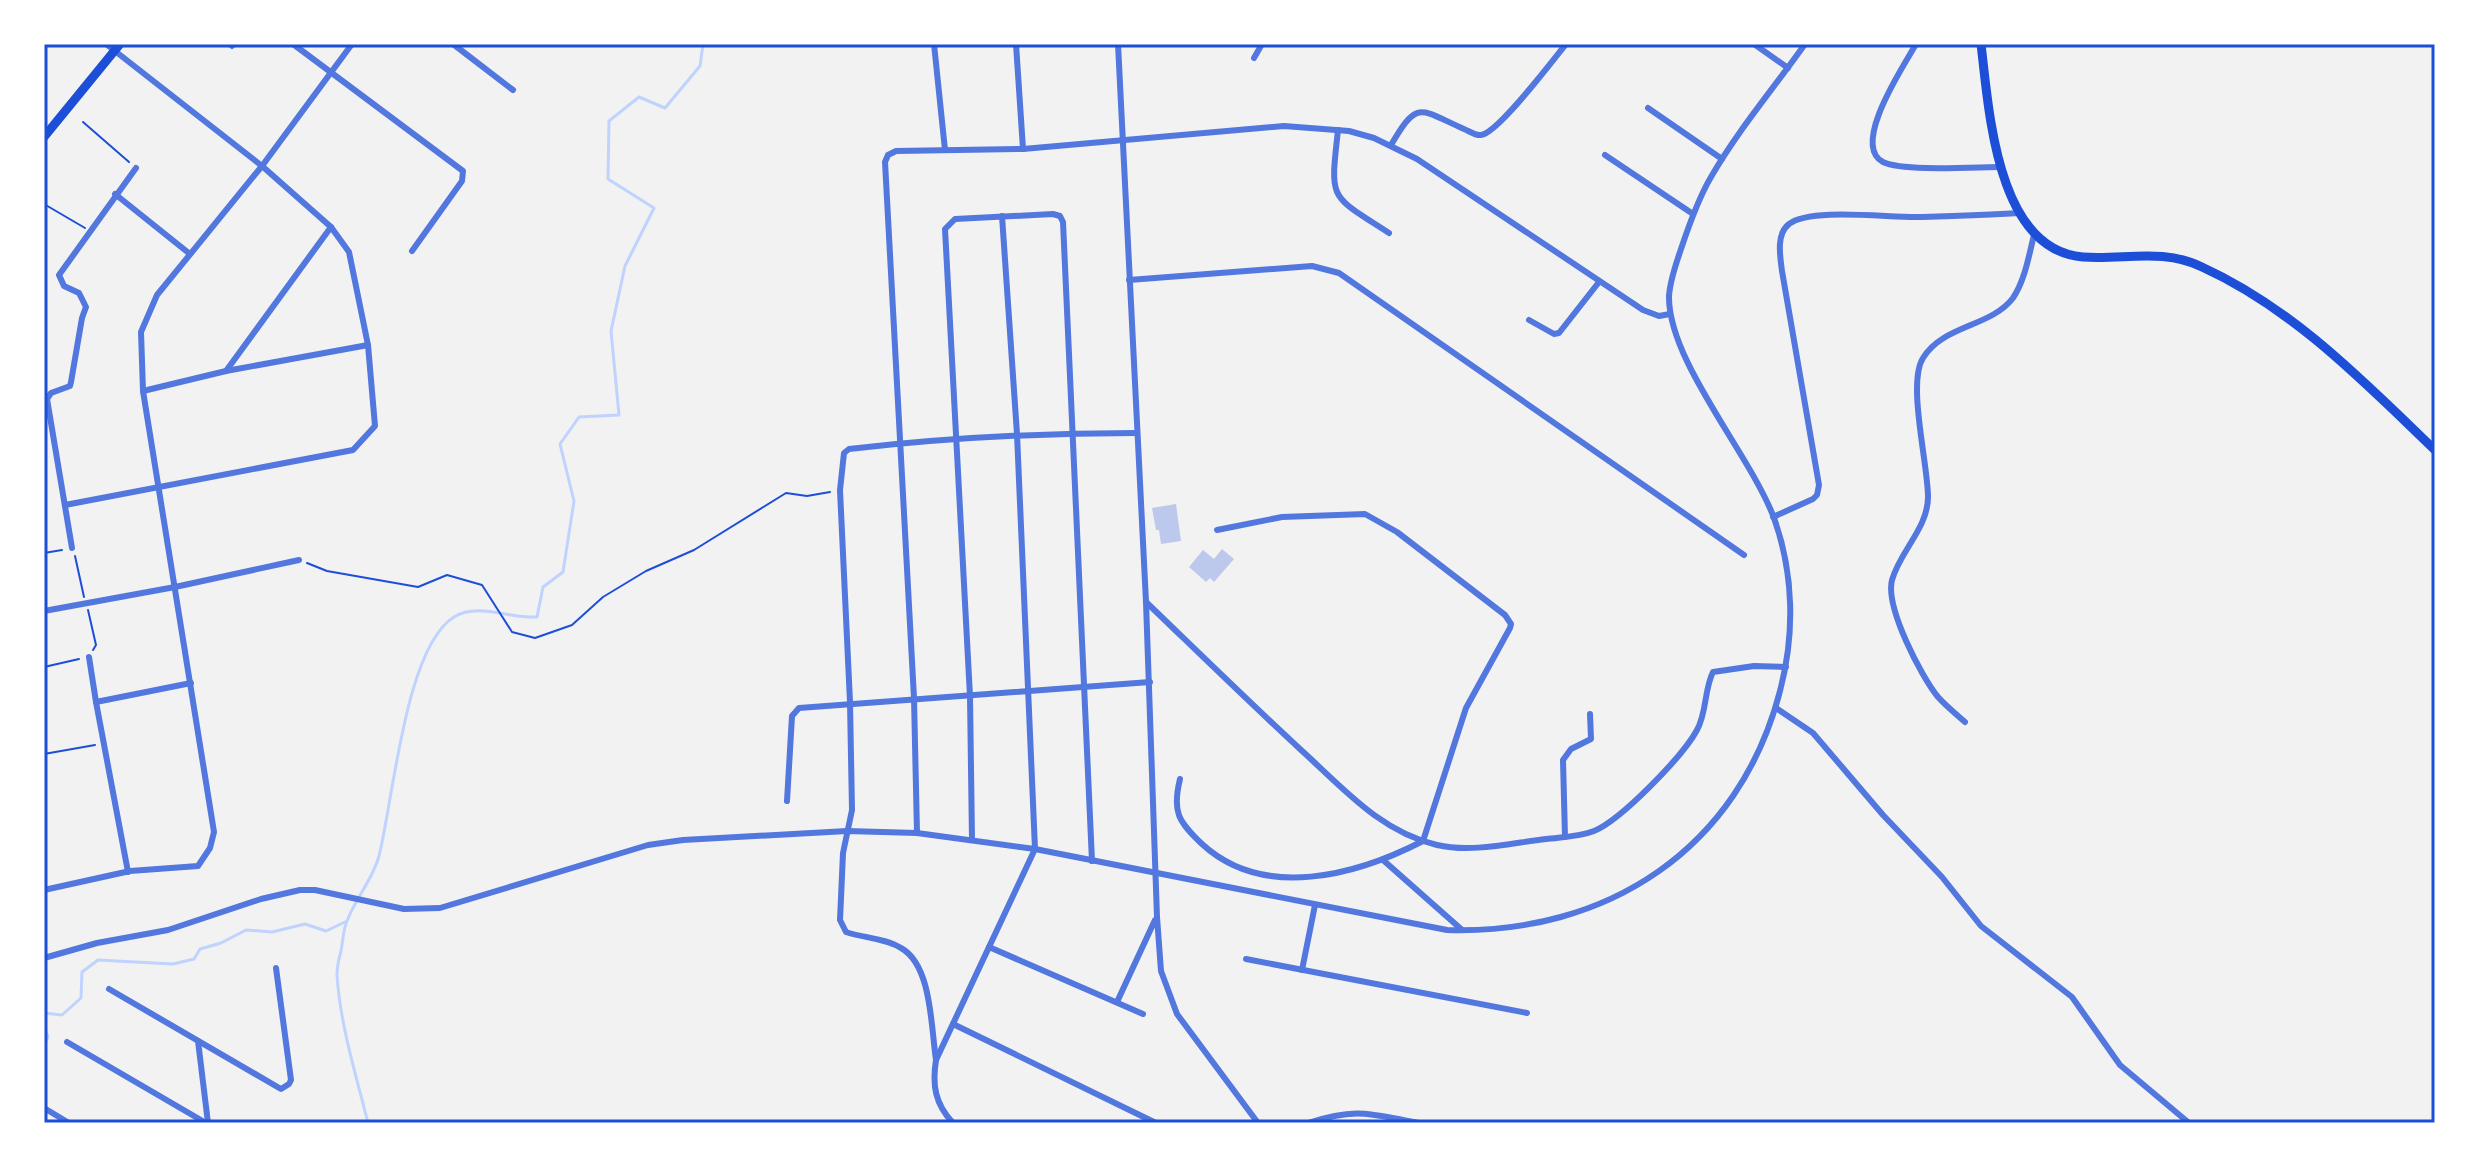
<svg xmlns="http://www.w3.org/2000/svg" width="2479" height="1167" font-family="'Fira Sans Condensed',sans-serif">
<rect width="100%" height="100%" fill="#f2f2f2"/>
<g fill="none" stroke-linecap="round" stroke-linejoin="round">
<g stroke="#bfd3fe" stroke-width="3">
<polyline points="44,1013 62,1015 81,998 82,972 98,960 173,964 194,959 200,949 221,943 246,930 272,932 305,924 326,931 345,922"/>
<polyline points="44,1026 48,1037 44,1046"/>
<path d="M 368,1123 C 356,1075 340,1024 337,975 C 337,967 339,958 341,951 C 343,941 343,930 347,921 C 355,899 373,879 379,856 C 393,802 405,647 454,617 C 478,602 510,619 537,617 L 543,587 L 563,572 L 574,501 L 560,444 L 579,417 L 619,415 L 611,331 L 625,266 L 654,208 L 608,179 L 609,121 L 639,97 L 665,108 L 700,66 L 703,44"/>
</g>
</g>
<g fill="#bdc9ec">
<polygon points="1176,504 1181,541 1161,544 1159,530 1156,530 1152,508"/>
<polygon points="1222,549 1234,559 1214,582 1210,578 1206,582 1189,567 1203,550 1214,559"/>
</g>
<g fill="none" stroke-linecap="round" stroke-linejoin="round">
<g stroke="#1d4ed8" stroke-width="2">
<polyline points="83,122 129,162"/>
<polyline points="44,204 85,228"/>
<polyline points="44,553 62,550"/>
<polyline points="75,556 84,597"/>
<polyline points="307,563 327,571 418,587 447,575 482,585 512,632 535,638 572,625 603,597 646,571 694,550 786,493 807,496 830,492"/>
<polyline points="88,610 96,645 93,650"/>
<polyline points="44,667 79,659"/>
<polyline points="44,754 95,745"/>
</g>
<g stroke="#5277de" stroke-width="6">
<polyline points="293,44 463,171 462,181 412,251"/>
<polyline points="453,44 513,90"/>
<polyline points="934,44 945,150"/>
<polyline points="1016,44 1023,149"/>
<polyline points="1118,44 1146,602 1157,917 1161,971 1177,1014 1258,1123"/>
<polyline points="1754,44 1788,68"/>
<path d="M 1916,44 C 1905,64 1850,145 1883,162 C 1904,172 1976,167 2002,167"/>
<polyline points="232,46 234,44"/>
<polyline points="1254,58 1262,44"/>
<polyline points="1648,108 1722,159"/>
<path d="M 1338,130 C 1330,202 1329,194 1389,233"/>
<path d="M 1391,145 C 1418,99 1419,109 1464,129 C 1469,131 1476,136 1481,135 C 1498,133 1553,60 1566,44"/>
<polyline points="1605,155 1693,214"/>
<polyline points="115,194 190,254"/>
<polyline points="1129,280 1312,266 1339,273 1744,555"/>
<polyline points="1529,320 1554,334 1559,333 1599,282"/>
<polyline points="226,371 331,227"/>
<polyline points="143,391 226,371 368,345"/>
<polyline points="65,505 353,450 375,426 368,345 349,252 331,227 262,166 106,44"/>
<path d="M 1773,517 L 1813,499 L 1817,495 L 1819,485 L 1782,271 C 1780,256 1776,234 1789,224 C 1810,207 1890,218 1919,217 C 1952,216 1986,215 2019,213"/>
<polyline points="72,548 47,399 51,393 70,386 71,382 82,318 86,307 79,293 64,286 59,275 136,168"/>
<path d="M 1146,602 C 1197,651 1248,701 1300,749 C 1342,787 1380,832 1437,845 C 1472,853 1511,843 1546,839 C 1561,837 1579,837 1594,831 C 1621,820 1683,756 1697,730 C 1707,712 1704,690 1713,672 L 1754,666 L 1786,667"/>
<polyline points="44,611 175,587 299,560"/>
<polyline points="89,657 96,702"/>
<polyline points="1776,708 1813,733 1883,815 1942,877 1981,926 2072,997 2120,1065 2189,1123"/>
<path d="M 1965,722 C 1956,714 1946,706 1938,697 C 1921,676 1885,607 1892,580 C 1900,551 1928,528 1928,497 C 1928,464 1907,383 1923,358 C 1943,325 1991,327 2013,298 C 2025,280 2029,255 2034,235"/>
<path d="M 1180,779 C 1172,812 1178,821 1202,844 C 1264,901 1357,875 1423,841 L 1466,708 L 1510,628 L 1511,624 L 1505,615 L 1397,532 L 1365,514 L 1282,517 L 1217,530"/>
<polyline points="787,801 792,716 799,708 1150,682"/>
<polyline points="917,833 914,698 885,162 888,155 896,151 1023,149 1284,126 1349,131 1374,138 1417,159 1643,310 1659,316 1670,314"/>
<polyline points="1565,837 1563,760 1571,749 1591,739 1590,714"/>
<polyline points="972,840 970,696 945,229 955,219 1053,214 1060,216 1063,222 1092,861"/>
<polyline points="1383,860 1461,929"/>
<polyline points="128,872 96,702 191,683"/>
<polyline points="44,890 130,871 198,866 210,848 214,832 143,391 141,332 157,295 262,166 352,44"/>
<polyline points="989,947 1143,1014"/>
<path d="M 44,958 L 97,943 L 168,930 L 261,899 L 300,890 L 315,890 L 404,909 L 440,908 L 648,845 L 683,840 L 847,831 L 917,833 L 1035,849 L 1447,930 C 1607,935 1739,849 1780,691 C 1795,634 1794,574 1774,518 C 1750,454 1668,361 1669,296 C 1670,280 1676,264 1681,249 C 1689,225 1698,199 1711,177 C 1738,130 1774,88 1805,44"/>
<polyline points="1246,959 1527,1013"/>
<polyline points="1302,970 1315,905"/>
<polyline points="109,989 281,1089 289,1084 291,1080 276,968"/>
<polyline points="1117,1002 1155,920"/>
<polyline points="953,1024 1156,1123"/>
<polyline points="198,1041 208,1123"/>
<polyline points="67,1042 206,1123"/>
<path d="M 936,1060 C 931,1028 932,965 901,948 C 885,938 863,938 846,932 L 840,920 L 843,853 L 852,810 L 850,702 L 840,490 L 844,453 L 849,449 C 945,438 1040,433 1136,433"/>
<polyline points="44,1108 69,1123"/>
<path d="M 953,1123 C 935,1104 932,1085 936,1060 L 1035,849 L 1017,434 L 1002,216"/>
<path d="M 1308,1123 C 1357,1107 1370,1114 1419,1123"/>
</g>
<g stroke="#1d4ed8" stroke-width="9">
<path d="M 1981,44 C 1989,109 1996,250 2083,257 C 2124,260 2163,248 2202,267 C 2294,309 2363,381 2435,450"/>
<polyline points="44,137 120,44"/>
</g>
</g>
<rect width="2479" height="1167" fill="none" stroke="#ffffff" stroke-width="92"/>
<rect x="46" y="46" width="2387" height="1075" fill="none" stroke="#1d4ed8" stroke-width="3"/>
</svg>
